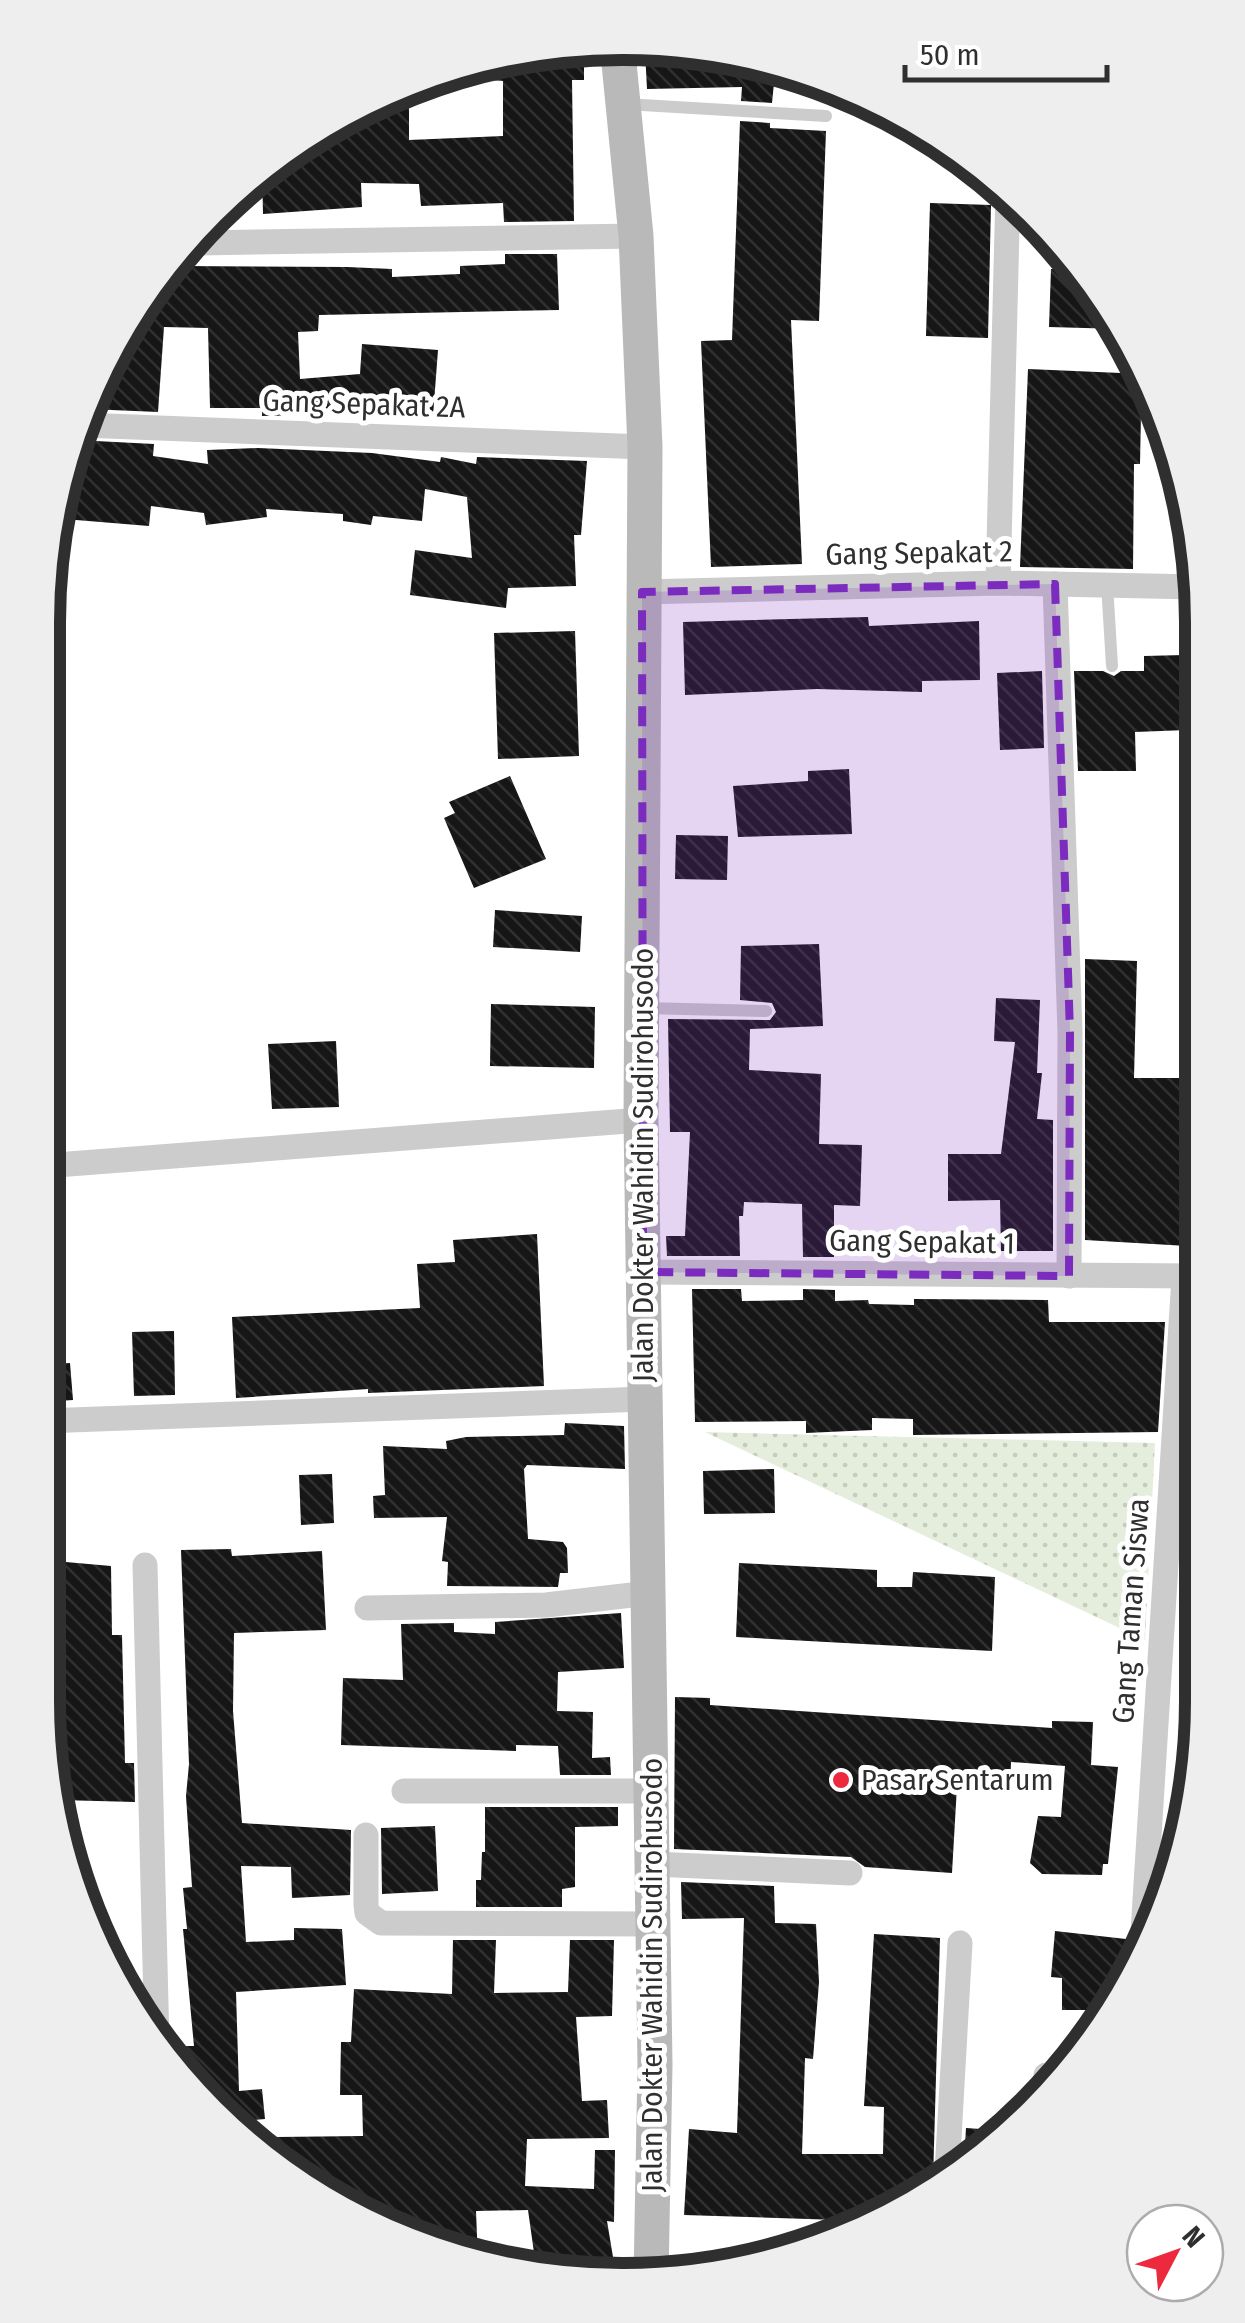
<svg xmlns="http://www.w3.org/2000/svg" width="1245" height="2323" font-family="'Fira Sans Condensed',sans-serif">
<defs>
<pattern id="park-dots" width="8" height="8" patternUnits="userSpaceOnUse" patternTransform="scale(2.5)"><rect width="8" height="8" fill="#e5eddc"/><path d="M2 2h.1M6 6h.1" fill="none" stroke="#c5ccbd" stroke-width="1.8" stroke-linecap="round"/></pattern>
<pattern id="building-back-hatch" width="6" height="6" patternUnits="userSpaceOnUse" patternTransform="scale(2.5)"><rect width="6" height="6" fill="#161616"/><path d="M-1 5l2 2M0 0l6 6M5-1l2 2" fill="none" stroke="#303030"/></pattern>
</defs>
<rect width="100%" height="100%" fill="#fff"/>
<polygon fill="url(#park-dots)" points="705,1432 1155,1443 1145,1640"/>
<g fill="url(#building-back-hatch)">
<polygon points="698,47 775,73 772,103 741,101 742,87 647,89 645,51"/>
<polygon points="584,55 584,80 572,80 574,221 504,222 503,203 421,206 419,184 361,183 362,207 263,214 262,171 269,163 335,130 366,128 366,115 409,94 409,140 503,136 503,81 452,77 452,72 472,62"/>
<polygon points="740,121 770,123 770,128 826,131 819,321 791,320 802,564 711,567 701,341 732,340"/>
<polygon points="930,203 991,205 988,338 926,336"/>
<polygon points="505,254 557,254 559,310 319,315 318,331 298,332 300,379 360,374 362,344 438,350 433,416 303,407 303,414 274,416 262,416 262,408 210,408 208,328 164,327 158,412 88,409 120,333 178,266 347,267 392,269 392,277 460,274 460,266 505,264"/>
<polygon points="1051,269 1078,270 1104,300 1120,329 1049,327"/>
<polygon points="1028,369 1144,374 1148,381 1147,414 1141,414 1140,464 1134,464 1133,569 1020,567"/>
<polygon points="76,440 154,444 153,456 208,464 207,450 258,448 372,453 440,462 441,457 476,464 477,457 587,461 581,535 574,535 576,586 508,588 506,608 410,595 415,550 472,558 467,497 425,489 422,521 373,516 371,525 343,521 343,514 266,509 267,517 206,525 204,513 151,506 149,526 64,519 67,461"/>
<polygon points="868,617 869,626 979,621 980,680 922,681 922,692 817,689 685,695 683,622"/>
<polygon points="575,631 579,756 498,759 494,633"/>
<polygon points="1184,655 1187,730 1135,732 1136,771 1078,771 1074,671 1103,671 1114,676 1121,671 1144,671 1144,656"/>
<polygon points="1042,671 1044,748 1000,750 997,673"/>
<polygon points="849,769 852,834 738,837 733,786 808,781 808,771"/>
<polygon points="510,776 546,859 474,888 444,818 455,813 449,802"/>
<polygon points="676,835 728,836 727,880 675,879"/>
<polygon points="495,910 582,916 580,952 493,947"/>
<polygon points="819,944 823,1026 750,1029 749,1070 821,1074 819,1144 862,1145 860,1206 834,1205 834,1257 803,1257 802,1204 744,1202 743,1216 739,1216 740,1256 667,1256 666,1236 685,1236 690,1132 670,1132 668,1019 770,1020 776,1012 772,1003 740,1000 741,946"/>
<polygon points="1085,959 1137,961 1134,1078 1183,1078 1183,1127 1193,1142 1187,1246 1085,1240"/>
<polygon points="996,998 1040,1000 1037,1073 1042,1073 1037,1119 1053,1120 1053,1251 1001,1251 1000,1200 948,1201 948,1154 1001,1154 1015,1042 994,1041"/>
<polygon points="491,1004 595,1007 594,1068 490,1066"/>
<polygon points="336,1041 339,1107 272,1109 268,1044"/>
<polygon points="537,1234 544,1386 368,1393 368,1389 236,1398 232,1317 420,1308 417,1264 455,1262 453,1240"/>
<polygon points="692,1289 741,1289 742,1301 803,1300 803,1289 835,1290 835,1301 868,1300 869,1304 914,1305 914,1299 1048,1300 1049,1322 1165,1322 1158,1432 913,1435 913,1419 872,1418 872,1430 806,1433 806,1421 695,1422"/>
<polygon points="174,1331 175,1395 134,1396 132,1332"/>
<polygon points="70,1363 73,1400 44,1402 43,1365"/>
<polygon points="565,1423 624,1426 625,1469 527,1465 524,1469 528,1539 563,1542 567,1548 568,1573 560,1573 558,1587 447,1586 448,1562 442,1561 447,1517 374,1518 373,1496 385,1495 383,1446 447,1449 446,1441 466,1437 564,1435"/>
<polygon points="774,1469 775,1513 704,1514 703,1471"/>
<polygon points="332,1474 334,1523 301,1525 299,1475"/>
<polygon points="231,1549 232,1556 322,1551 326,1630 234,1633 233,1711 242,1823 351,1830 350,1895 292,1898 291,1867 241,1866 246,1942 294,1940 294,1928 342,1929 346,1985 236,1992 239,2091 262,2089 265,2119 235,2122 186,2076 186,2046 194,2046 183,1929 187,1929 183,1888 192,1887 186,1796 189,1764 181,1550"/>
<polygon points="43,1560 111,1566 112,1635 122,1635 125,1763 134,1763 135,1802 59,1800 42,1700"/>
<polygon points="739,1563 877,1570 877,1587 912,1587 913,1572 995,1577 992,1651 736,1637"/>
<polygon points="621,1613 624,1668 558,1672 557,1711 593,1712 592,1758 610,1757 611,1775 560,1775 558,1746 516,1745 516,1751 341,1745 343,1678 403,1680 401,1624 454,1623 454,1632 495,1634 495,1622"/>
<polygon points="675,1697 710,1698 710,1705 1052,1728 1052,1721 1093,1722 1091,1765 1118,1767 1108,1864 1103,1864 1102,1875 1042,1874 1030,1863 1038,1816 1061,1817 1065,1766 1011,1762 1010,1788 957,1786 952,1873 865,1867 851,1857 674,1849"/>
<polygon points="485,1807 618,1807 618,1826 575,1827 575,1887 562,1889 562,1907 476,1907 476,1880 481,1880 482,1852 485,1852"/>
<polygon points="435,1826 438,1891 382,1894 381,1828"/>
<polygon points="681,1882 774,1886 775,1923 816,1924 819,1982 813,2059 805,2058 802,2154 883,2154 884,2107 864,2106 874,1934 940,1938 933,2181 869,2221 684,2215 689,2129 737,2133 744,1918 682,1919"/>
<polygon points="1055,1931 1126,1939 1124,1984 1107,1982 1108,2010 1062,2010 1062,1978 1051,1977"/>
<polygon points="453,1940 496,1940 494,1993 568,1992 570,1940 614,1940 612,2016 576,2017 582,2101 607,2100 609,2138 527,2139 525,2186 594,2189 595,2150 615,2150 614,2222 607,2221 613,2257 536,2267 528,2210 476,2211 478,2261 473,2261 301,2183 278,2161 277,2137 363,2136 362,2095 340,2095 341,2042 351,2042 354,1989 452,1994"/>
<polygon points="966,2128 1010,2131 964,2162"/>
</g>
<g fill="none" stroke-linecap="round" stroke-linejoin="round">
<g stroke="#ccc" stroke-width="12">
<polyline points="625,104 826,116"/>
<polyline points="1107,584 1112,666"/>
<polyline points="644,1008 766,1011"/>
</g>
<g stroke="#ccc" stroke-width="25">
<polyline points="199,243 636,236"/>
<polyline points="82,425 645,447"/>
<polyline points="998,583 1008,190"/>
<polyline points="1055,584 1070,1032 1069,1276"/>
<polyline points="642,592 998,583 1198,587"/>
<polyline points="1198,1084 1199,1127"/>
<polyline points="43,1166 641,1120"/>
<polyline points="643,1272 1198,1276"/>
<polyline points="43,1421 645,1399"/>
<polyline points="145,1565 157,2044"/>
<polyline points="367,1608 546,1605 649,1593"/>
<polyline points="404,1791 652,1791"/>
<polyline points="366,1835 366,1905 367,1913 381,1923 653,1924"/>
<polyline points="653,1864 850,1873"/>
<polyline points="1142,1948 1184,1277"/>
<polyline points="1045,2088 1046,2075"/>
<polyline points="947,2173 960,1943"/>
</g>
<polyline stroke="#b9b9b9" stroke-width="35" points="618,53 636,236 645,447 641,1120 655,2065 651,2278"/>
</g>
<path fill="#7b2cbf" fill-opacity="0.2" stroke="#7b2cbf" stroke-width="8" stroke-dasharray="20 12" stroke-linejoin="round" d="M 1055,584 L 1070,1032 L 1069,1276 L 643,1272 L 642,592 Z"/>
<circle fill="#ed293e" stroke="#fff" stroke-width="4" cx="841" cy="1780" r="10"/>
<g text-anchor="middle" stroke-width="10" stroke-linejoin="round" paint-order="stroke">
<g font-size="30" fill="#2f2f2f" stroke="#fff">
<text transform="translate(364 404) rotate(2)" y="10">Gang Sepakat 2A</text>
<text transform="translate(919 553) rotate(-1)" y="10">Gang Sepakat 2</text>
<text transform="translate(643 1165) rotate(-90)" y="10">Jalan Dokter Wahidin Sudirohusodo</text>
<text transform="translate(922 1242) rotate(1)" y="10">Gang Sepakat 1</text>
<text transform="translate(1131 1611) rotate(-86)" y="10">Gang Taman Siswa</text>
<text transform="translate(652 1975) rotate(-90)" y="10">Jalan Dokter Wahidin Sudirohusodo</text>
</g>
<g font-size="30" fill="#2f2f2f" stroke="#fff" text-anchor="start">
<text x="861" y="1790">Pasar Sentarum</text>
</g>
</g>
<path d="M0 0H1245V2323H0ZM622 60H623A562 562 0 0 1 1185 622V1701A562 562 0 0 1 623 2263H622A562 562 0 0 1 60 1701V622A562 562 0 0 1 622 60Z" fill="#eee" fill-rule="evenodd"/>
<path fill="none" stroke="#2f2f2f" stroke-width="12" d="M622 60H623A562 562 0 0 1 1185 622V1701A562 562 0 0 1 623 2263H622A562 562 0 0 1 60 1701V622A562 562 0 0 1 622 60Z"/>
<g transform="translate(1175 2253) rotate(49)"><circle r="48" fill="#ffffff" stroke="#acacac" stroke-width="2.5"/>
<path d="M0-8L18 38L0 25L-18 38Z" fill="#ed293e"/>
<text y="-15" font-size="28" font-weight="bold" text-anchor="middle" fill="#2f2f2f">N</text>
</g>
<path d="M905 65v15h202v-15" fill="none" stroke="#2f2f2f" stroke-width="5"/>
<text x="920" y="65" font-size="30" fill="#2f2f2f" stroke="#ffffff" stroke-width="8" paint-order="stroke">50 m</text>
</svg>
